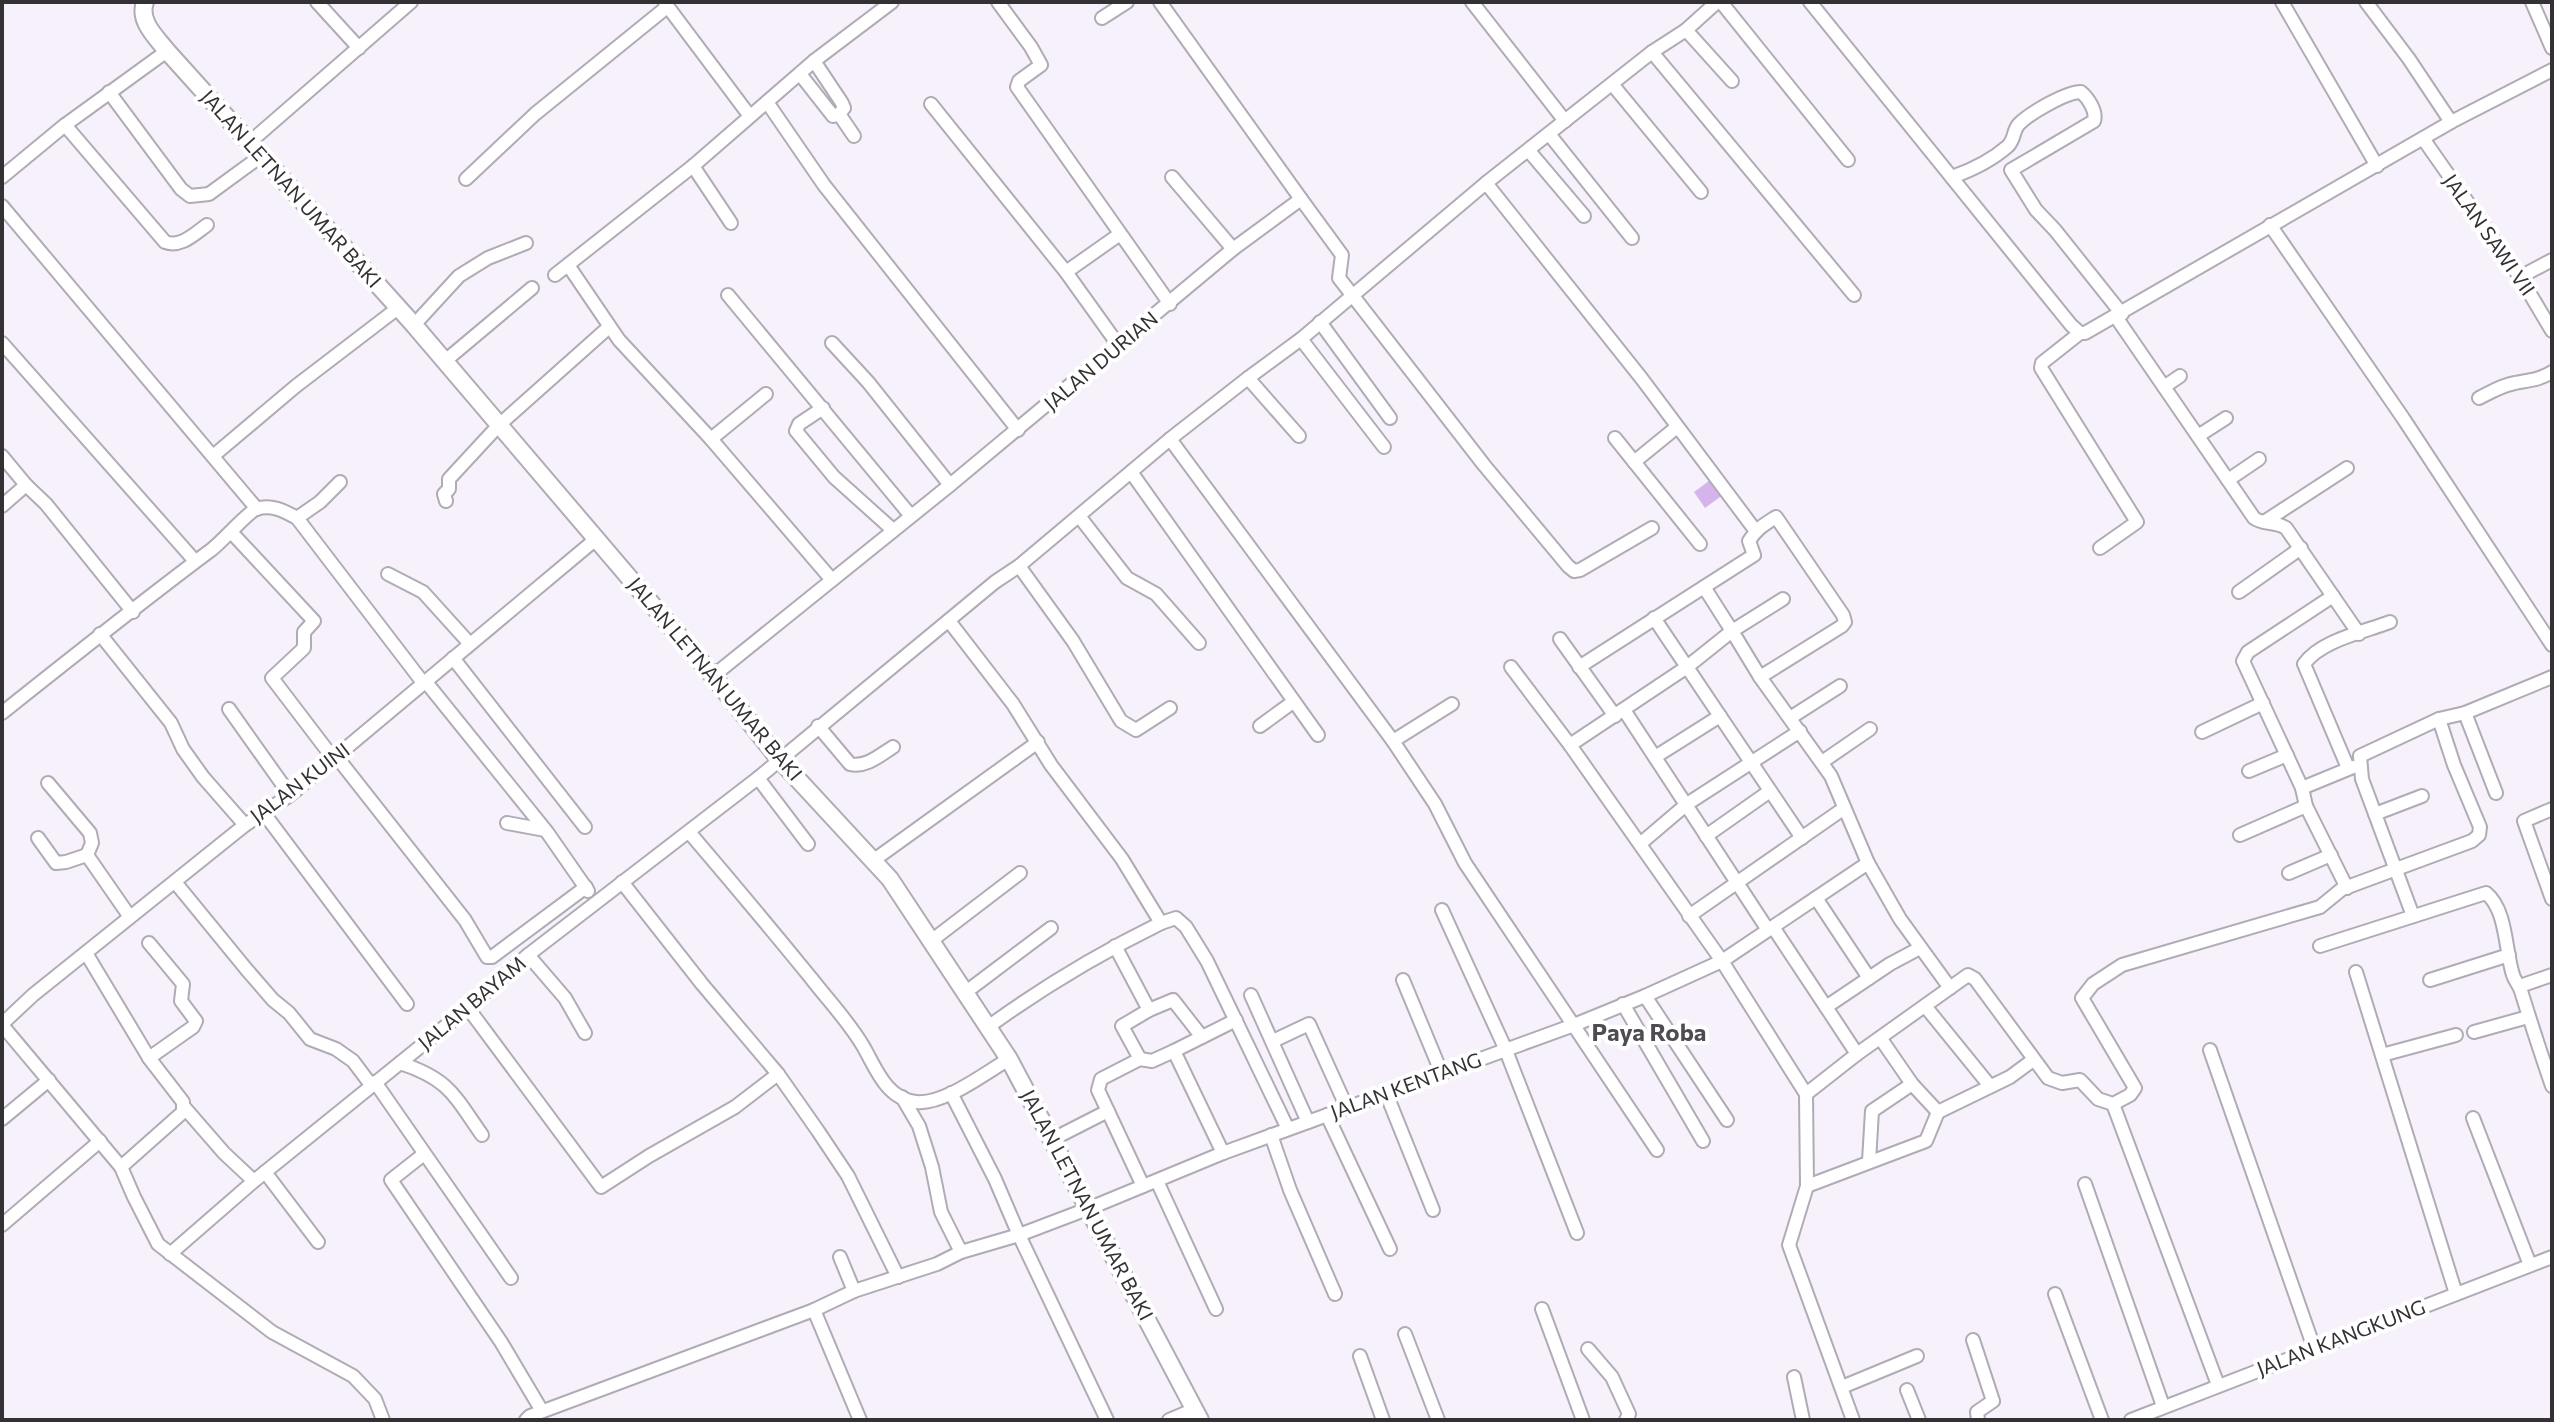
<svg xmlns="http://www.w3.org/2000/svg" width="2554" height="1422" font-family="Commissioner,sans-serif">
<rect width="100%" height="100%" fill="#f6f1fb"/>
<polygon fill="#d5b4ee" points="1713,478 1724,494 1705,508 1694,492"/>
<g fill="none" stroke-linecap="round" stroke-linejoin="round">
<defs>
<g id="minor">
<polyline points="317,2 359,48"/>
<polyline points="998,2 1031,47 1041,65 1019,81 1017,87 1170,304"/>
<polyline points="1472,2 1565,121"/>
<polyline points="1721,2 1848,160"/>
<polyline points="1810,2 2071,325 2080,333 2085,333 2451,122 2552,70"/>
<polyline points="2282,2 2377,166"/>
<polyline points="2366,2 2409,59 2451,122"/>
<polyline points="2532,2 2552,48"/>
<polyline points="665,3 749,115"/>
<polyline points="1102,18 1127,2"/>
<polyline points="1686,30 1732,81"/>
<polyline points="1652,52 1854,295"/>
<polyline points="814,61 842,103 844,108 839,114"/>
<polyline points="800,74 833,116 839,114 854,136"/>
<polyline points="1612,84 1701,192"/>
<polyline points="109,92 181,189 190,196 209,194 261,156"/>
<polyline points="767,102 824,185 1018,430"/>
<polyline points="931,104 1066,272 1120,234"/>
<path d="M 65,125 L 165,242 C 181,248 194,234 207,225"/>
<polyline points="1549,134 1632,238"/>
<polyline points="2424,140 2520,277 2552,331"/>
<polyline points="250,142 411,2"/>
<polyline points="1529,151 1584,216"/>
<polyline points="693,166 731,223"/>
<polyline points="2,177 65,125 167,51"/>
<polyline points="1172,177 1233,249"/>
<path d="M 1952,177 C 1972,170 1992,160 2008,146 C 2015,139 2013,130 2019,124 C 2030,113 2066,92 2081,92 C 2088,98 2097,111 2094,121 L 2011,170 L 2036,210 L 2055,230 L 2122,314"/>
<polyline points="466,179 535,114 667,7"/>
<polyline points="1486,183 1642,379 1755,530"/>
<polyline points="1301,199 1342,255 1339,278 1484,465 1568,566 1574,571 1580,570 1652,528"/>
<polyline points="2,206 257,509"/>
<polyline points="2270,225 2403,418 2552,645"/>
<polyline points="568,265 619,340 711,439 832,580"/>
<polyline points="1066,272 1119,346"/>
<polyline points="555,275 693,166 814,61 892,2"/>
<polyline points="2520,277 2552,260"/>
<polyline points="728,295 911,516"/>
<path d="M 2116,317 L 2254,518 C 2263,525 2276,521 2286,528 L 2359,634"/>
<polyline points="1320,322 1390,418"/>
<polyline points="414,325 459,276 488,258 526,243"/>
<polyline points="2080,333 2042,363 2041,368 2137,522 2100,548"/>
<polyline points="1301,339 1384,447"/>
<polyline points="2,343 195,561"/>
<polyline points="832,343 868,382 950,485"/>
<polyline points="445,361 532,288"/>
<polyline points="1248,378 1299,436"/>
<polyline points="2164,387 2180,376"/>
<path d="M 2479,398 C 2491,392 2502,385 2515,383 C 2530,380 2539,380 2552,372"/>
<polyline points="823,408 799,424 796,431 834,477 893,530"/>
<polyline points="2198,436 2226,418"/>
<polyline points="1615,438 1700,544"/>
<polyline points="711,439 766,394"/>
<polyline points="1170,439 1393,741 1435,804 1465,863 1657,1150"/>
<polyline points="2,456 26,485 46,504 133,612"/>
<polyline points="213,456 296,386 398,308"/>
<polyline points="1634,462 1677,427"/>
<polyline points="1131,472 1318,735"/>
<polyline points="2228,480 2259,459"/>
<polyline points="446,501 444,494 449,489 449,479 498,426 609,327"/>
<polyline points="2,506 26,485"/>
<polyline points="1079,516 1127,578 1156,594 1199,643"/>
<polyline points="297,518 320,502 340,482"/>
<polyline points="2264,522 2347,468"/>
<polyline points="232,533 314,621 304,632 304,648 272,678 333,758"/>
<polyline points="1019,566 1073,641 1121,721 1136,730 1170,708"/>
<polyline points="388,574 423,592 470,644"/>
<polyline points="2239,592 2301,548"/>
<polyline points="1654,618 1802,838"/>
<polyline points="949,621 1013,704 1051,765 1122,859 1161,923 1176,918 1186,927 1207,961 1288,1129"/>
<polyline points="100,634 171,723 183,749 203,777 245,825"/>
<polyline points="1560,639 1615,716"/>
<polyline points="453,658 585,827"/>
<polyline points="1511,667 1570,745"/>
<polyline points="1579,667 1704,587"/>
<polyline points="713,676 950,485 1233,249 1301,199 1160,2"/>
<path d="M 1760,677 L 1842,626 L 1845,622 L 1843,615 L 1776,517 C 1765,524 1756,529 1749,541 L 1754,555 L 1704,587 L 1732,631 L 1783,599"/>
<polyline points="426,682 547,832 588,891"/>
<polyline points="229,709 290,795"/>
<polyline points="1624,710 1768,930"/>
<path d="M 2,713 C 71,658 140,603 211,550 C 222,542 248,512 256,509 C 272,504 284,511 297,518 L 424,684"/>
<polyline points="2465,713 2496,793"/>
<polyline points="1790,718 1840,686"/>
<path d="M 818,726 L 850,764 C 866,768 880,755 893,747"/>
<polyline points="1260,726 1293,702"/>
<polyline points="2202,732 2263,703"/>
<polyline points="1393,741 1452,704"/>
<polyline points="336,756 465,920 487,957 492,957 586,887"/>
<polyline points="1655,757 1720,716"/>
<polyline points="1822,762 1870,729"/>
<path d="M 2348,768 L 2304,664 C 2321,640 2364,632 2390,622"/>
<polyline points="2249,771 2287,755"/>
<polyline points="758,778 808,844"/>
<polyline points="48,783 90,833 92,843 87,855"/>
<polyline points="2302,788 2243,661 2248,652 2333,596"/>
<polyline points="2306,806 2347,888"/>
<polyline points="2552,809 2524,821 2552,899"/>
<polyline points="263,812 407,1004"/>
<polyline points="2375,814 2422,796"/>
<polyline points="507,823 545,830"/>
<path d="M 689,832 C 730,880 771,929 811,978 C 828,1000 849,1022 863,1046 C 876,1068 886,1099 916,1102 C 944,1105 985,1073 1009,1059"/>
<polyline points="2240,835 2306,806 2302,788 2353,767"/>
<polyline points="1706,836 1770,791"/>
<polyline points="38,838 56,863 66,862 87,855 130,917"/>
<polyline points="1640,844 1687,804 1800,731"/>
<polyline points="874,860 1038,742"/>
<polyline points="2289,873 2331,855"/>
<polyline points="175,882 247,970 273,1000 289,1013 310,1039 336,1049 353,1061 371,1085"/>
<polyline points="622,882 702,984 778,1074 818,1131 848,1176 898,1277"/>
<polyline points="1816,898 1869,978"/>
<polyline points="1442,910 1505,1048 1577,1233"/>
<polyline points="1689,916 1843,809"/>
<polyline points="2413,916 2362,779 2360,756 2439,719 2465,713 2552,677"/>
<polyline points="1773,927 1826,1007"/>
<polyline points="931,941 1020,873"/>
<polyline points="1115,946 1149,1010 1122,1026 1140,1059"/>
<path d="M 2320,946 L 2486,893 C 2507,910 2505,950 2513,975 C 2515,981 2519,985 2521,991 C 2531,1023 2541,1054 2552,1086"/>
<polyline points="86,953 149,1058"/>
<polyline points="528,955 565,998 585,1033"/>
<polyline points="2356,972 2456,1294"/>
<polyline points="1403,980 1442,1074"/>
<polyline points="2430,980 2509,955"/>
<polyline points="2520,986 2552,975"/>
<polyline points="966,992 1051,928"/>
<polyline points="1251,995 1308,1122"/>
<polyline points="1645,996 1727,1120"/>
<polyline points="1623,1004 1703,1141"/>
<polyline points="1925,1006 1990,1086"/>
<polyline points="468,1008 601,1187 649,1156 735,1107 778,1074"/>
<polyline points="1149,1010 1173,1000 1202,1037"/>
<polyline points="2,1024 33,995 245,825 290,795 596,539"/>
<polyline points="2,1025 121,1167 134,1197 158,1244 272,1332 353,1376 375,1399 383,1420"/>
<path d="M 988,1027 C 1043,987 1100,953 1161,923"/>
<polyline points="2474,1032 2528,1017"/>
<polyline points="1881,1039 1912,1084 1938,1112"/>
<polyline points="1273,1041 1309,1024 1347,1108"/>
<polyline points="2210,1050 2314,1348"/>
<polyline points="1174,1051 1236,1020"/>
<polyline points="1857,1054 1826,1007 1890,964 1920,948"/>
<polyline points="2382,1055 2456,1035"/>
<path d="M 400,1063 C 449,1079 454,1095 482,1135"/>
<polyline points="375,1082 511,1278"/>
<polyline points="951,1093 995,1179 1019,1235 1107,1420"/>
<polyline points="1386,1093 1433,1210"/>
<polyline points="1806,1094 1857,1054 1968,975 1975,979 2048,1078 2062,1083 2080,1080 2098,1099 2113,1104 2130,1095 2135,1088 2082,998 2093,984 2122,965 2320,907 2342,889 2472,841 2479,835 2480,827 2454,765 2439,719"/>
<polyline points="902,1097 919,1126 932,1167 941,1212 961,1252"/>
<polyline points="2113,1104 2218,1385"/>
<polyline points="184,1107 224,1153 254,1181"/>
<polyline points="1327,1115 1390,1249"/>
<polyline points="2473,1118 2530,1265"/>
<polyline points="2,1119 49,1080"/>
<polyline points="1271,1135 1290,1190 1335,1294"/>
<polyline points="1053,1139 1108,1111"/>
<polyline points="424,1154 391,1180 501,1342 542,1411"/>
<polyline points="1869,1161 1872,1111 1912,1084"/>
<polyline points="121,1167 183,1112 183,1102 149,1058 193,1027 196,1021 181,1001 183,984 149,943"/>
<polyline points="265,1172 318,1242"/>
<polyline points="1157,1181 1216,1309"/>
<polyline points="2085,1184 2163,1406"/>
<polyline points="1143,1186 1098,1090 1101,1079 1140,1059 1152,1061 1174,1051 1223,1153"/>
<polyline points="1807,1186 1926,1141 1938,1112 2010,1077 2033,1060"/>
<polyline points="2,1225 100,1141"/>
<polyline points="170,1254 254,1181 468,1008 528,955 758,778 995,582 1019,566 1170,439 1248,378 1301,339 1486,183 1652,52 1686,30 1717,2"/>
<polyline points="840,1257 854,1291"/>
<polyline points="2055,1294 2102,1420"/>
<polyline points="1542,1309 1583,1420"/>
<polyline points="814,1310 860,1420"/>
<polyline points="1405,1334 1438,1420"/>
<polyline points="1973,1340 1993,1401 1977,1412 1978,1420"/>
<polyline points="1588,1349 1612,1377 1629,1414 1626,1420"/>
<polyline points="1360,1356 1383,1420"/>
<polyline points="1794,1377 1803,1420"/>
<polyline points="1842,1387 1917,1356"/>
<polyline points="1907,1390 1919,1420"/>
<polyline points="526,1420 530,1416 814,1310 854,1291 937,1264 961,1252 1019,1235 1090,1208 1223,1153 1574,1025 1645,996 1722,961 1868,863"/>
<polyline points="1169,1420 1195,1409"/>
<polyline points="1853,1420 1789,1245 1807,1186 1806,1094 1722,961 1570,745 1687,667 1732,631 1760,677 1831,776 1868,863 1900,919 1950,988"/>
<polyline points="2131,1420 2552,1257"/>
</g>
<path id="tertiary" d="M 145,2 C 138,21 156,37 167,51 L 414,325 L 713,676 L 779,759 L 890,879 L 1009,1059 L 1200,1420"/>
</defs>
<use href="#minor" stroke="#b0abb4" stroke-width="16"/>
<use href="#tertiary" stroke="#b0abb4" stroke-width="20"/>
<use href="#minor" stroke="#fff" stroke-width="12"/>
<use href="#tertiary" stroke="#fff" stroke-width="16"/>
</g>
<g text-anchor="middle" stroke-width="8" stroke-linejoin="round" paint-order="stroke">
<g font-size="20" fill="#333134" stroke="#fff">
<text transform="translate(291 189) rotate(48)" y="7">JALAN LETNAN UMAR BAKI</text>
<text transform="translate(2489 235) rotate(55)" y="7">JALAN SAWI VII</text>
<text transform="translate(1101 361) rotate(-40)" y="7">JALAN DURIAN</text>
<text transform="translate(715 679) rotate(50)" y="7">JALAN LETNAN UMAR BAKI</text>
<text transform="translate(300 783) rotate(-37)" y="7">JALAN KUINI</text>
<text transform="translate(472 1003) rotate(-40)" y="7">JALAN BAYAM</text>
<text transform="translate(1406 1086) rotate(-20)" y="7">JALAN KENTANG</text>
<text transform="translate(1087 1205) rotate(62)" y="7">JALAN LETNAN UMAR BAKI</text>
<text transform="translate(2341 1338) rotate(-21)" y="7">JALAN KANGKUNG</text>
</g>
<g font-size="24" font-weight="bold" fill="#4f4b53" stroke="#fff">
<text x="1649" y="1041">Paya Roba</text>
</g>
</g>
<rect width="2554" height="1422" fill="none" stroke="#333134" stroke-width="8"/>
</svg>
